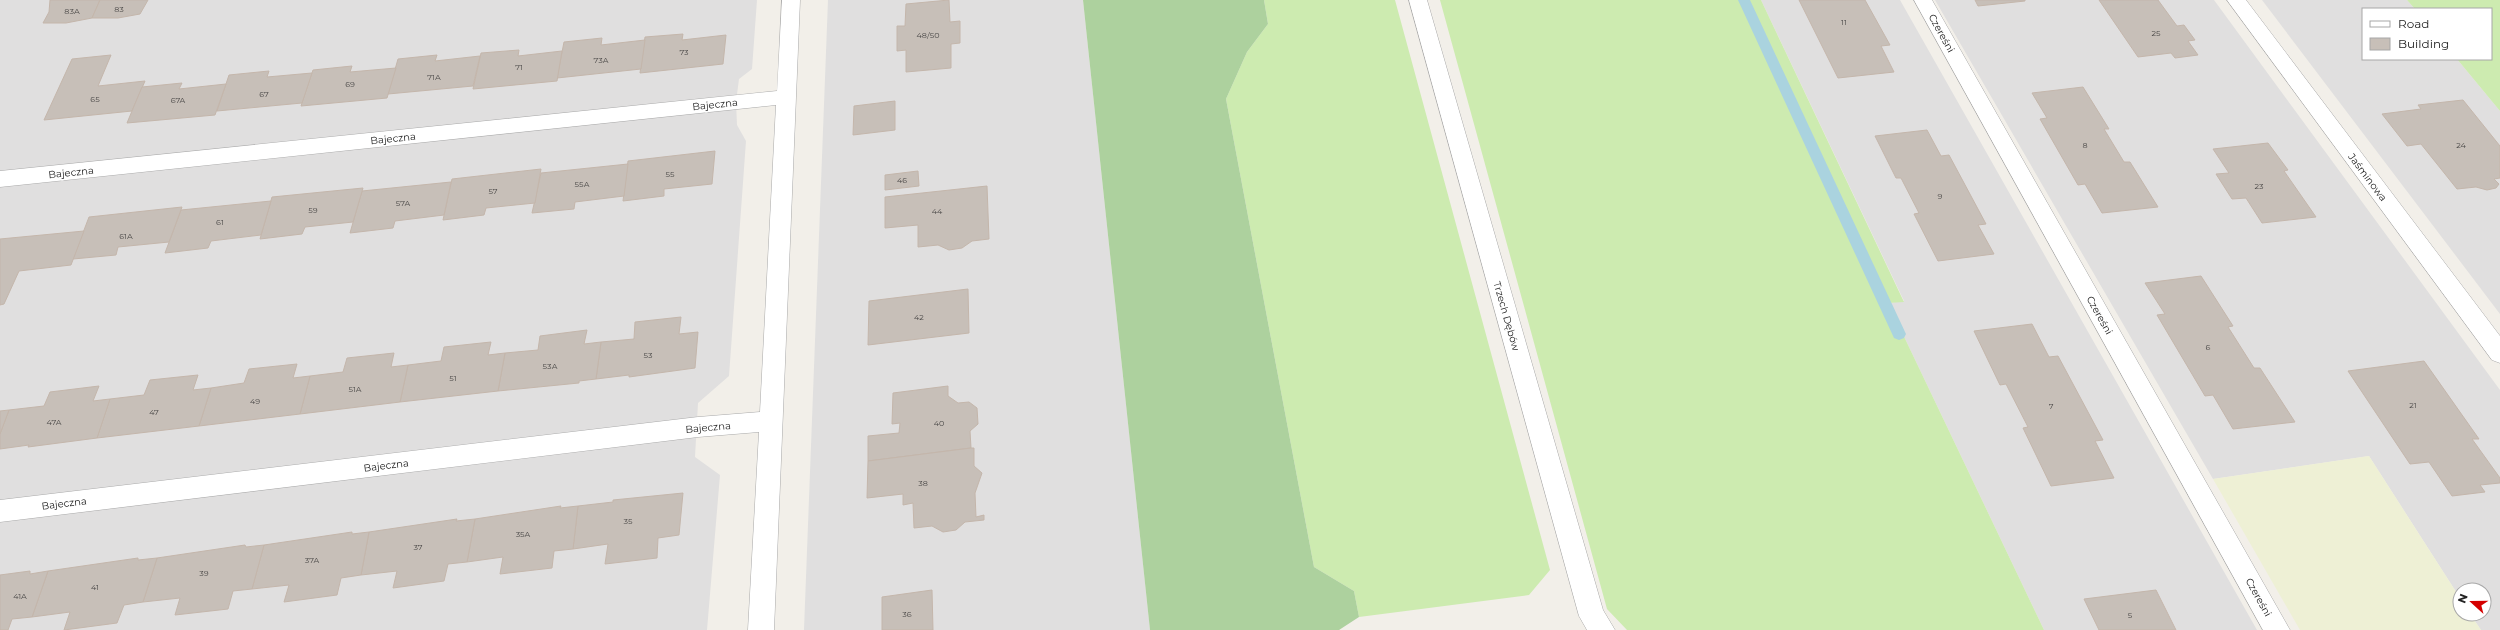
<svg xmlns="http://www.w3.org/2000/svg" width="2500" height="630" font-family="Montserrat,sans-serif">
<rect width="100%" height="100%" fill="#f2efe9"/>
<g fill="#e0dfdf">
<polygon points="0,0 757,0 752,69 739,79 736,102 737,125 746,141 729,376 698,403 695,457 720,475 707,630 0,630"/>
<polygon points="828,0 1083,0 1150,630 804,630"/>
<polygon points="1761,0 1900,0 2257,630 2044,630 1888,303 1904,301"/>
<polygon points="1935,0 2214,0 2500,390 2500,630 2481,630 2470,614 2484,614 2484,590 2460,590 2460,598 2369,456 2213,479"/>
<polygon points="2262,0 2407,0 2415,9 2363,9 2363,59 2457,59 2500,111 2500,314"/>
</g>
<polygon fill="#eef0d5" points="2369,456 2460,598 2460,614 2470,614 2481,630 2300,630 2213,479"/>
<g fill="#cdebb0">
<polygon points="1264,0 1395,0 1550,570 1529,595 1359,617 1354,591 1314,567 1226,99 1247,52 1268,24"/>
<polygon points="1440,0 1761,0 1904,302 1888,303 2044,630 1627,630 1607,609"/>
<polygon points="2407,0 2500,0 2500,111 2457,59 2491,59 2491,9 2415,9"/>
</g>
<polygon fill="#add19e" points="1083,0 1264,0 1268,24 1247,52 1226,99 1314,567 1354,591 1359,617 1339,630 1150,630"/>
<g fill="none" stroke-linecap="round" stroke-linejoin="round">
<polygon fill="#aad3df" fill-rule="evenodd" points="1738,0 1750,0 1906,334 1904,338 1899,340 1894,338"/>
</g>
<g fill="#c7bfb8" stroke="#c4b6ab">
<polygon points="50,0 100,0 92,18 66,23 43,23 49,12"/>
<polygon points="100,0 148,0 140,14 118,18 92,18"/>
<polygon points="949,0 950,22 960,21 960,43 951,44 951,68 906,72 906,50 897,51 897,26 905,26 906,4"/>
<polygon points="1799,0 1865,0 1890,45 1881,46 1894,72 1838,78"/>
<polygon points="1975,0 2025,0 2025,1 1978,6"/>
<polygon points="2099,0 2158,0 2177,26 2184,25 2195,40 2188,41 2198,55 2175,58 2171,53 2138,57"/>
<polygon points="683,34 682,40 726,35 723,64 640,73 645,37"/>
<polygon points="602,38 601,45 645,40 641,69 557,78 564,42"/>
<polygon points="519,50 518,56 562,51 557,81 473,89 481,53"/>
<polygon points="111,55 98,86 145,81 132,111 44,120 72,59"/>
<polygon points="437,55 435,61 480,56 473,86 388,94 398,59"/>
<polygon points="352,66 350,72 396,68 387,98 301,106 313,70"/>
<polygon points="269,71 267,77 312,73 302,103 217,111 229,75"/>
<polygon points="182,83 179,89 226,84 215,115 127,123 142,87"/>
<polygon points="2083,87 2109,129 2104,129 2124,162 2130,162 2158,207 2102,213 2085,184 2078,185 2040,119 2047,118 2032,93"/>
<polygon points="2463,100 2500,146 2500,178 2494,179 2499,184 2496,188 2487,190 2476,187 2457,189 2421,144 2407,146 2382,114 2421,109 2418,105"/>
<polygon points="895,101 895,130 853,135 854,106"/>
<polygon points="1927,130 1941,156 1949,155 1986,224 1978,225 1994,254 1938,261 1914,214 1919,213 1901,178 1896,178 1875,136"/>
<polygon points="2268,143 2288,170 2284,171 2316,217 2262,223 2246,198 2232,199 2216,174 2229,173 2213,149"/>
<polygon points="715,151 712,184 664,189 664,196 623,201 628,161"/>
<polygon points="628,164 624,196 575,202 574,209 532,213 541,173"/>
<polygon points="541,169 535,203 486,208 484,215 443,220 452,179"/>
<polygon points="918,171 919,186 885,190 885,175"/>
<polygon points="451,182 444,215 395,221 393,228 350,233 362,191"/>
<polygon points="987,186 989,239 972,241 962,248 949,250 938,245 918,247 918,225 885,228 885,197"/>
<polygon points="363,188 353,222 305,227 302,234 260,239 272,197"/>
<polygon points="271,201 261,235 211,241 208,248 165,253 181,210"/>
<polygon points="182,207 169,242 118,247 116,255 73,259 89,217"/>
<polygon points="84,231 71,265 19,271 4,304 0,305 0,239"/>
<polygon points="2201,276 2233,326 2228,327 2254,368 2260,368 2295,422 2233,429 2213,395 2205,396 2157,315 2165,314 2145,283"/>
<polygon points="968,289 969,333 868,345 869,301"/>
<polygon points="681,317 679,334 698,332 695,368 629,377 629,375 596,379 601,342 634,339 635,322"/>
<polygon points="2032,324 2049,357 2058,356 2103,440 2095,441 2114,478 2051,486 2023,428 2028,427 2006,384 2000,385 1974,331"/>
<polygon points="587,330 584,344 601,342 596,379 579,381 579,383 498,391 505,353 538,350 540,336"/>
<polygon points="491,342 488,355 505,353 498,391 400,402 408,365 441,361 444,347"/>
<polygon points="394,353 391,367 408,365 400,402 300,414 310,376 343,372 347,358"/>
<polygon points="2424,361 2479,439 2472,439 2500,478 2500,483 2480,485 2485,492 2452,496 2429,462 2410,464 2348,371"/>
<polygon points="297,364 293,378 310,376 300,414 199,426 211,388 244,383 249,369"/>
<polygon points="198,375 193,390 211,388 199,426 97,438 110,399 144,395 150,380"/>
<polygon points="99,386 93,401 110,399 97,438 28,447 29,445 0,449 0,434 9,410 44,406 50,392"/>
<polygon points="948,386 948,396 958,403 969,402 977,408 978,424 970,431 971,448 868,461 868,436 899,433 900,423 892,424 893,393"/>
<polygon points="9,410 0,434 0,411"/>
<polygon points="971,448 974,448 974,466 982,473 975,493 976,517 984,515 984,520 965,522 956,530 943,532 932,526 914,528 913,503 903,505 903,494 867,498 868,461"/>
<polygon points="683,493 679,535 658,538 657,558 605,564 608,544 573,549 578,506 613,502 613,500"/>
<polygon points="561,506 560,508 578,506 573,549 554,551 552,568 500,574 503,557 467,562 475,519"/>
<polygon points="457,519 456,521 475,519 467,562 448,564 444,581 393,588 397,571 361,575 369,532"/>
<polygon points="352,532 352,534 369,532 361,575 341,578 337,595 284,602 289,585 252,589 264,545"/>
<polygon points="245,545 246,547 264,545 252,589 233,591 228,609 175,615 180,598 143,602 157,558"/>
<polygon points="138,558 138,560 157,558 143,602 124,605 117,623 64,630 70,612 32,617 48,571"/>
<polygon points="30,571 30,574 48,571 32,617 12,619 8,630 0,630 0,575"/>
<polygon points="932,590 933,630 882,630 882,597"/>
<polygon points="2156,590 2176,630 2099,630 2084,599"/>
</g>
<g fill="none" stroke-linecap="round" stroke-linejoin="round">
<defs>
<g id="minor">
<polygon points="782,0 800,0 774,630 748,630 759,432 698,437 0,522 0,500 698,417 760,412 776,105 0,187 0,171 777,91"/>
<polygon points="1409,0 1427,0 1603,610 1615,630 1587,630 1579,616"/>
<polygon points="1914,0 1932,0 2290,630 2263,630"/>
<polygon points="2227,0 2246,0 2500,336 2500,363 2492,360"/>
</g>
</defs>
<use href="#minor" stroke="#a9a9a9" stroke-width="1"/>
<use href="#minor" fill="#fff" fill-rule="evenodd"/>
</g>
<g text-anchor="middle" stroke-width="3" stroke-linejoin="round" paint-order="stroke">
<g font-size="8" fill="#4b4948">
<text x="119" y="12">83</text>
<text x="72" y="14">83A</text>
<text x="1844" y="25">11</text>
<text x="2156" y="36">25</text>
<text x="928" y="38">48/50</text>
<text x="684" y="55">73</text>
<text x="601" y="63">73A</text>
<text x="519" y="70">71</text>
<text x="434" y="80">71A</text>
<text x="350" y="87">69</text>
<text x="264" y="97">67</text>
<text x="95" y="102">65</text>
<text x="178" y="103">67A</text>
<text x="2085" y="148">8</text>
<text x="2461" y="148">24</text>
<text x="670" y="177">55</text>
<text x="902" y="183">46</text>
<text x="582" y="187">55A</text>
<text x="2259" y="189">23</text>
<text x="493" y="194">57</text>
<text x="1940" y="199">9</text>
<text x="403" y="206">57A</text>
<text x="313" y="213">59</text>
<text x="937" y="214">44</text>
<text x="220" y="225">61</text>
<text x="126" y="239">61A</text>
<text x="919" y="320">42</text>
<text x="2208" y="350">6</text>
<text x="648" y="358">53</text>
<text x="550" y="369">53A</text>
<text x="453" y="381">51</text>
<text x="355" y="392">51A</text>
<text x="255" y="404">49</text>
<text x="2413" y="408">21</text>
<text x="2051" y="409">7</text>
<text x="154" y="415">47</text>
<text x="54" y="425">47A</text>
<text x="939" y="426">40</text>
<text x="923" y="486">38</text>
<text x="628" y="524">35</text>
<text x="523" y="537">35A</text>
<text x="418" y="550">37</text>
<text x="312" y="563">37A</text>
<text x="204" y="576">39</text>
<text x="95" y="590">41</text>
<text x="20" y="599">41A</text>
<text x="907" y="617">36</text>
<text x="2130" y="618">5</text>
</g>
<g font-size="10" fill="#222" stroke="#fff">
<text transform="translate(1942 33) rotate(61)" y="4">Czereśni</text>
<text transform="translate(715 104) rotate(-6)" y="4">Bajeczna</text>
<text transform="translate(393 138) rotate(-6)" y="4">Bajeczna</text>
<text transform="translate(71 172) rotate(-6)" y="4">Bajeczna</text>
<text transform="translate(2368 177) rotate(53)" y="4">Jaśminowa</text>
<text transform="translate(2100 315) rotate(61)" y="4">Czereśni</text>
<text transform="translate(1507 316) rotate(74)" y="4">Trzech Dębów</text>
<text transform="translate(708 427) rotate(-5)" y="4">Bajeczna</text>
<text transform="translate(386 465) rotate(-7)" y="4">Bajeczna</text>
<text transform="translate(64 503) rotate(-7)" y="4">Bajeczna</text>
<text transform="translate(2259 597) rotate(61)" y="4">Czereśni</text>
</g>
</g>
<rect x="2362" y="8" width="130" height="52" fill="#ffffff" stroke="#a7a7a7"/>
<rect x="2370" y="21" width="20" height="6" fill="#ffffff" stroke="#a7a7a7"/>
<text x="2398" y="28" font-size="12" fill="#222222">Road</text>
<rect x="2370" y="38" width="20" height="12" fill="#c7bfb8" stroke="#a7a7a7"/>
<text x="2398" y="48" font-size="12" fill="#222222">Building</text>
<g transform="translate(2472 602) rotate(291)"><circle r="19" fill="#ffffff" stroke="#a7a7a7"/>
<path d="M0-3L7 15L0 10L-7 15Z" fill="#d40000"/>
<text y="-6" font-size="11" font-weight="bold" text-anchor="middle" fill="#222222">N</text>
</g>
</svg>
